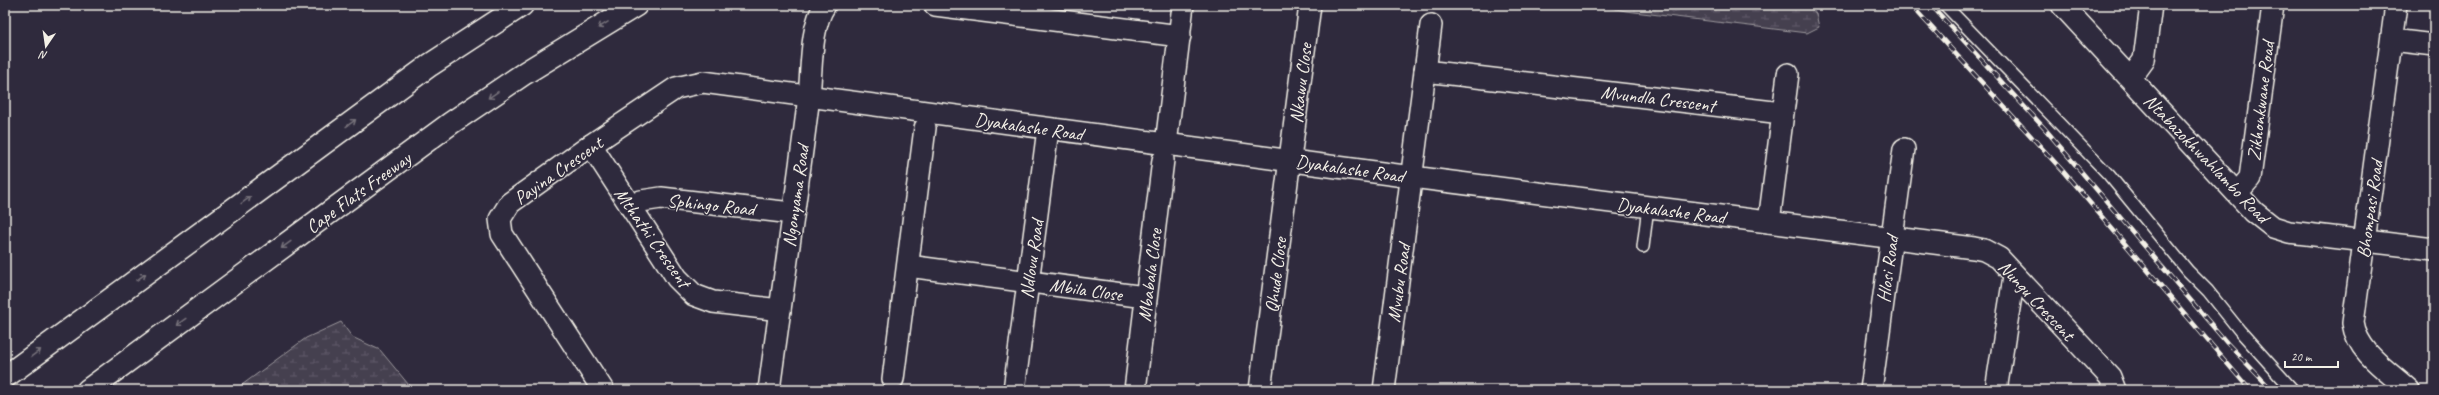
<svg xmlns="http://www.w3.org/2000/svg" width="2439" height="395" font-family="Caveat,sans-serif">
<defs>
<pattern id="wetland-marsh" width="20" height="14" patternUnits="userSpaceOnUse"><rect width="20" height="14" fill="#454050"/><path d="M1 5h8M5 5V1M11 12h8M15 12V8" fill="none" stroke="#605c69"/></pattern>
</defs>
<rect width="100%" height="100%" fill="#2f2a3d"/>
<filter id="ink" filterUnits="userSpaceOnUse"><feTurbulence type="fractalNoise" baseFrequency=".025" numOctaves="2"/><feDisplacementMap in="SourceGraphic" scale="8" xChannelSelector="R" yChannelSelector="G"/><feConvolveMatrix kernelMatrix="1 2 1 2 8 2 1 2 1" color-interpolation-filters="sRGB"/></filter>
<g filter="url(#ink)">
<g fill="url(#wetland-marsh)" stroke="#9c989c">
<polygon points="1596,5 1809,5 1816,14 1819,27 1807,33 1626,11"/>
<polygon points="341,322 352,337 380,350 413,390 235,390 306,338"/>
</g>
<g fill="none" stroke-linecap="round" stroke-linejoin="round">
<defs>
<g id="service">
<polyline points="1945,5 2109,175 2188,271 2208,291 2240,331 2293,390"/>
<polyline points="1643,247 1648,207"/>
</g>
<g id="minor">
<polyline points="935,5 1180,36"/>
<polyline points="2062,5 2254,212 2273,227 2289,232 2434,249"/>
<path d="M 2396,5 L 2353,323 C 2357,352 2388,371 2409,390"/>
<polyline points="2392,40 2434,45"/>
<polyline points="1425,71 1782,113"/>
<polyline points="2131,78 2144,60 2151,5"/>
<polyline points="1166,144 1183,5"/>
<polyline points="591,145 677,278 694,295 713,302 780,310"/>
<polyline points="2237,193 2250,178 2273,5"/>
<polyline points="631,207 641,201 661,198 792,213"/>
<polyline points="1769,222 1788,74"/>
<polyline points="908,266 1145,297"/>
<polyline points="893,379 925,128"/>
<polyline points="603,390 502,234 500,219 510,203 591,145 676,88 703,82 1412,177 1974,248 1984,250 1999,258 2110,377 2115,390"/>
<path d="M 769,390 C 782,292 797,194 809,96 C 812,69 810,27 825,5"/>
<polyline points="1014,390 1048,129"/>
<polyline points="1135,390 1163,160"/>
<polyline points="1260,390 1310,5"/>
<polyline points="1384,390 1431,25"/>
<polyline points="1871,390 1904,149"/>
<polyline points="1996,390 2014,277"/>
</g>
<g id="motorway">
<polyline points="5,377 430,65 522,5"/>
<polyline points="88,390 451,123 525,73 636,5"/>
</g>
</defs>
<use href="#service" stroke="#f4f1e8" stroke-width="14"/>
<use href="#minor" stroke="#f4f1e8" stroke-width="24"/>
<use href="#motorway" stroke="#f4f1e8" stroke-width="25"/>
<use href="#service" stroke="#2f2a3d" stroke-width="11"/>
<use href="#minor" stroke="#2f2a3d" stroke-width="21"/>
<use href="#motorway" stroke="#2f2a3d" stroke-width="22"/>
<defs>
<g id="rail">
<polyline points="1911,5 2061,169 2250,390"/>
<polyline points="1931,5 2045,129 2227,343 2272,390"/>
</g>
</defs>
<use href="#rail" stroke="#f4f1e8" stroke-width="4.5"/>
<use href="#rail" stroke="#2f2a3d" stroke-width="3" stroke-dasharray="9" stroke-linecap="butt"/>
</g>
<defs><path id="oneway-shaft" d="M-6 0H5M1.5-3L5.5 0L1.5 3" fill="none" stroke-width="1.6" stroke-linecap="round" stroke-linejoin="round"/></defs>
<g stroke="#747079">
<use href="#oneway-shaft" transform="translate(603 25) rotate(148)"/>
<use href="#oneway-shaft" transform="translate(493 95) rotate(146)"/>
<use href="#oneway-shaft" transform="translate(351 123) rotate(-36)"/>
<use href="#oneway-shaft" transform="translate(246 200) rotate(-36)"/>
<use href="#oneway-shaft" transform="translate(286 245) rotate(144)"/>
<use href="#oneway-shaft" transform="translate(141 277) rotate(-36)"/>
<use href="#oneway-shaft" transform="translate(181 322) rotate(144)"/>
<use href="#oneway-shaft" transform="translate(36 353) rotate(-36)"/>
</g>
</g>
<g text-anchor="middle" stroke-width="3" stroke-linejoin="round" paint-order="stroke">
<g font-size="19" fill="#f4f1e8" stroke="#2f2a3d">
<text transform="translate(1300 83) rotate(-83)" y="7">Nkawu Close</text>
<text transform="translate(1658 98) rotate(7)" y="7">Mvundla Crescent</text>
<text transform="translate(2260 101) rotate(-83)" y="7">Zikhonkwane Road</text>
<text transform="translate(1029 126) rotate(8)" y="7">Dyakalashe Road</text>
<text transform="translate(2207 158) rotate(46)" y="7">Ntabazokhwahlambo Road</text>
<text transform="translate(1350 168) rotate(8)" y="7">Dyakalashe Road</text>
<text transform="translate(558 170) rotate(-35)" y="7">Payina Crescent</text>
<text transform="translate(358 192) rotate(-36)" y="7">Cape Flats Freeway</text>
<text transform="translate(795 196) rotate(-82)" y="7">Ngonyama Road</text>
<text transform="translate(711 204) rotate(6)" y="7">Sphingo Road</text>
<text transform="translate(2369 209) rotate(-82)" y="7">Bhompasi Road</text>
<text transform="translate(1671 210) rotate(7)" y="7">Dyakalashe Road</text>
<text transform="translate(653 237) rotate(55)" y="7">Mthathi Crescent</text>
<text transform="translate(1031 259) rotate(-82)" y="7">Ndlovu Road</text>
<text transform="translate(1887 269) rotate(-82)" y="7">Hlosi Road</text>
<text transform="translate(1149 275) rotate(-83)" y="7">Mbabala Close</text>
<text transform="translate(1275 275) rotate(-83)" y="7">Qhude Close</text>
<text transform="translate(1398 283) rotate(-82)" y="7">Mvubu Road</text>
<text transform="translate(1086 289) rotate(8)" y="7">Mbila Close</text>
<text transform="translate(2037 300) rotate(47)" y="7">Nungu Crescent</text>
</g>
</g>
<rect width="2439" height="395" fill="none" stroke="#2f2a3d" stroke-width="20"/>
<rect x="10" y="10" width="2419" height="375" fill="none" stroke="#f4f1e8" stroke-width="1.5" filter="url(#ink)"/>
<g transform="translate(46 46) rotate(193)" stroke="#2f2a3d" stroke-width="3" paint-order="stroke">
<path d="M0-3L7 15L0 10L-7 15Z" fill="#f4f1e8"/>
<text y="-6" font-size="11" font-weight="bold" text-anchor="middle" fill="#f4f1e8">N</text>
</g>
<path d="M2285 361v6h53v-6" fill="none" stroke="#f4f1e8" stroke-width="2"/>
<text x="2291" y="361" font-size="12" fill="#f4f1e8" stroke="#2f2a3d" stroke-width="3" paint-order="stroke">20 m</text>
</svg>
